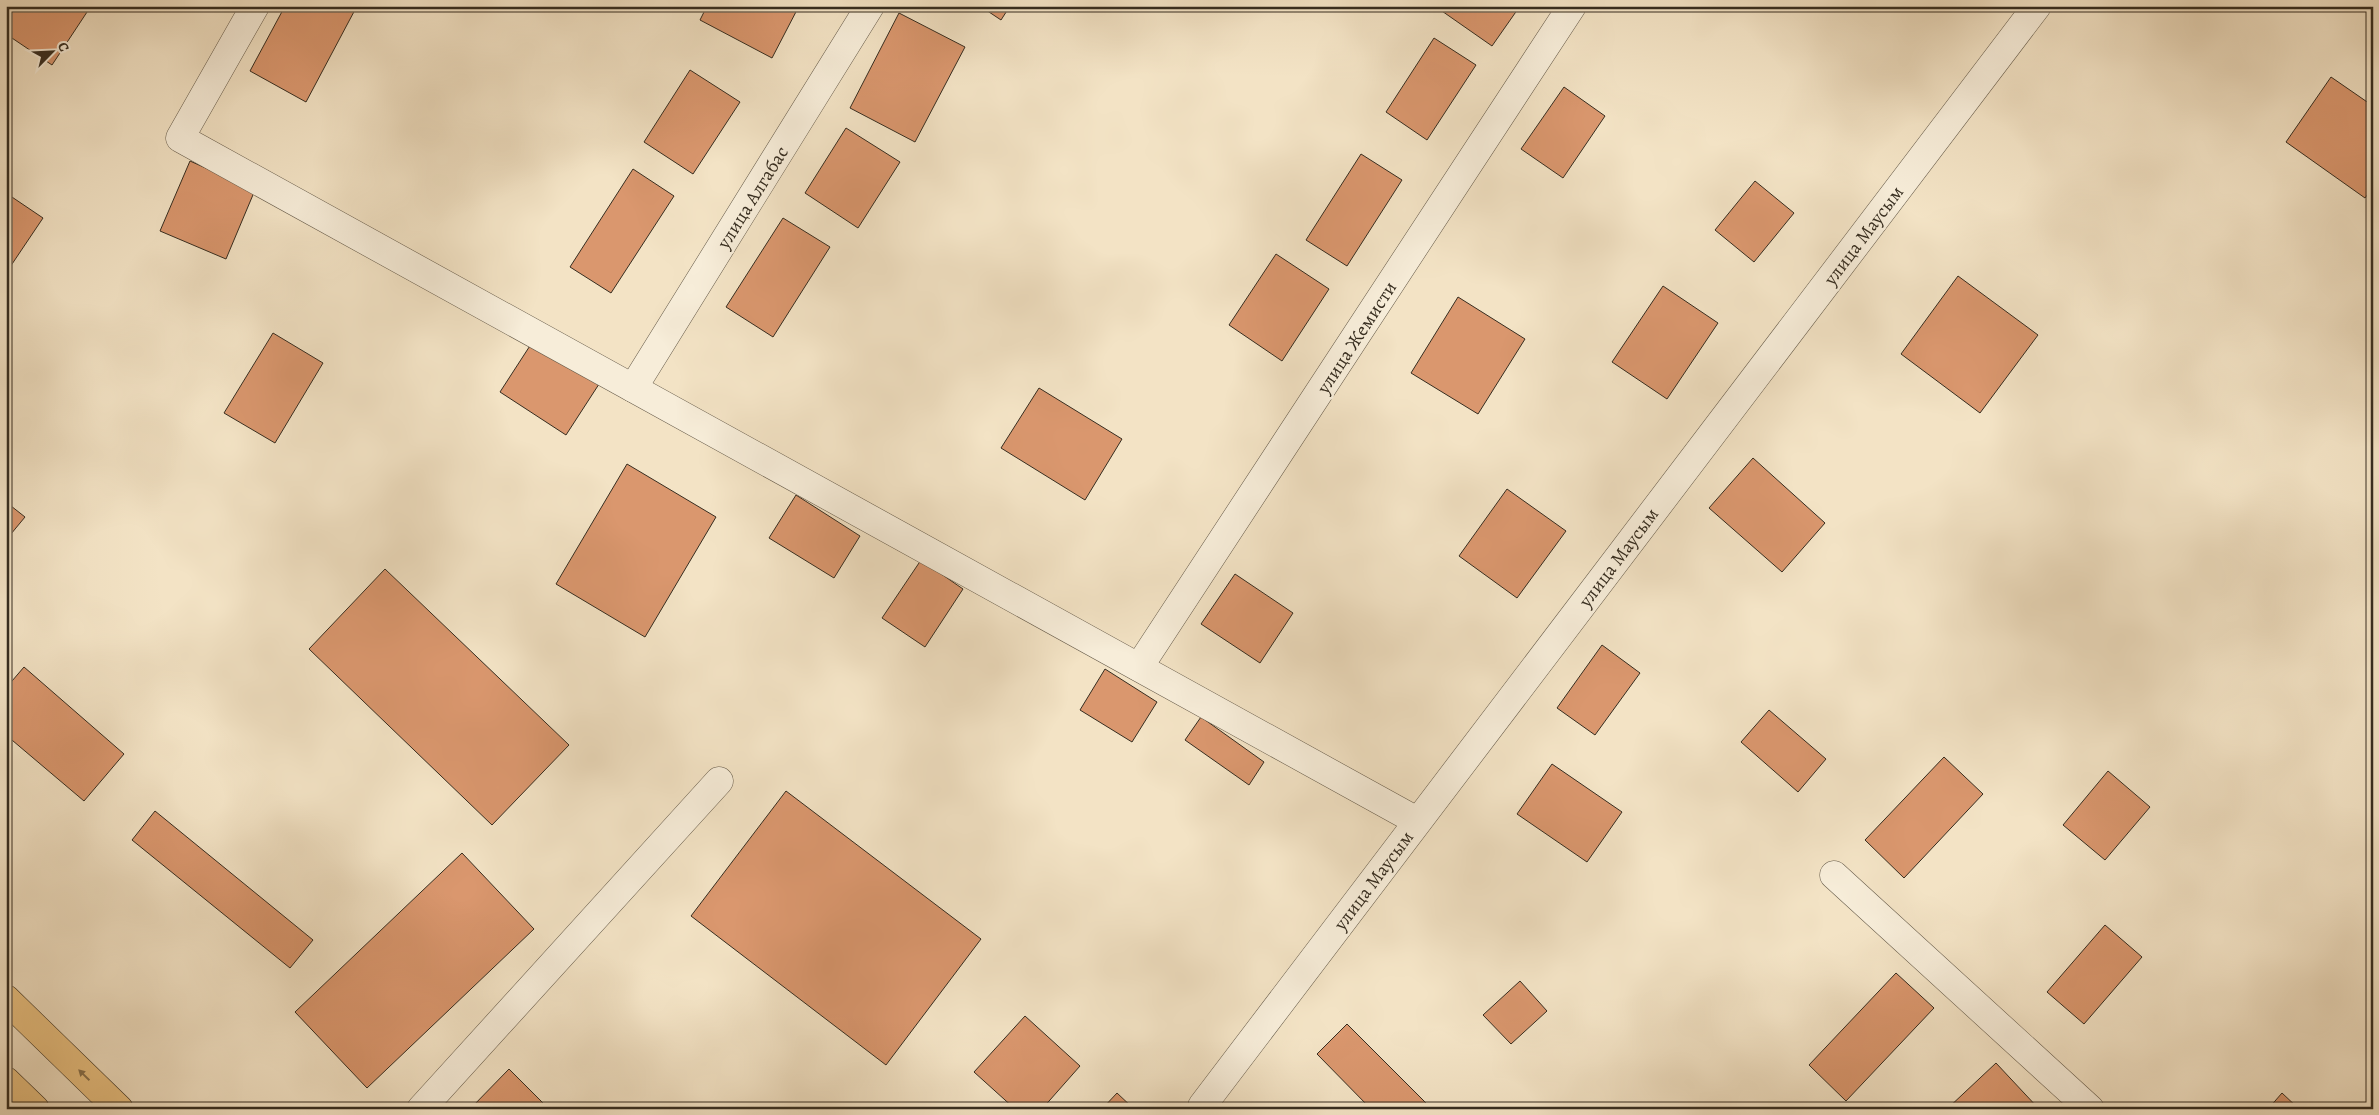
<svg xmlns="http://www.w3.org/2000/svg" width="2379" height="1115" font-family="Alegreya,serif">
<rect width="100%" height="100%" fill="#f3e3c5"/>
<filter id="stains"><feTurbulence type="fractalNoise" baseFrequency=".004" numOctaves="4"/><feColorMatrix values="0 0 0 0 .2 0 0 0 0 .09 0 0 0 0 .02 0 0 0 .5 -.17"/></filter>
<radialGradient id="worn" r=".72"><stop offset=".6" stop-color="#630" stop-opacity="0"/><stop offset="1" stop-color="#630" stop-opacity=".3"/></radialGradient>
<g fill="#da976e" stroke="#362d20">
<polygon points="6,6 91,6 52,65 6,34"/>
<polygon points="285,6 357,6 306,102 250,71"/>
<polygon points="707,6 799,6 772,58 700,20"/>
<polygon points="980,6 1010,6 1001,20"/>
<polygon points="1441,6 1520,6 1492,46 1439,9"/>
<polygon points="899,13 965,47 915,142 850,108"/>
<polygon points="1434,38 1476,65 1427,140 1386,112"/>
<polygon points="690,70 740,102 693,174 644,142"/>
<polygon points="2331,77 2373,106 2373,187 2365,198 2286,142"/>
<polygon points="1564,87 1605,116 1563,178 1521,149"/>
<polygon points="846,128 900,162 858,228 805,193"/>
<polygon points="1361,154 1402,180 1347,266 1306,240"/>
<polygon points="190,161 255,190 226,259 160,231"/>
<polygon points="633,169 674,196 611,293 570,267"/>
<polygon points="1755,181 1794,213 1754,262 1715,230"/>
<polygon points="6,193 43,218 6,273"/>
<polygon points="783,218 830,247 773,337 726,307"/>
<polygon points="1276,254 1329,289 1282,361 1229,325"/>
<polygon points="1958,276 2038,335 1980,413 1901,354"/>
<polygon points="1663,286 1718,323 1667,399 1612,362"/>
<polygon points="1458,297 1525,339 1478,414 1411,373"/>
<polygon points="273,333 323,363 275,443 224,413"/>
<polygon points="535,338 601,381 566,435 500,392"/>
<polygon points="1039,388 1122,439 1085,500 1001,448"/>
<polygon points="1753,458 1825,523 1782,572 1709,508"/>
<polygon points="627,464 716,517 645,637 556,584"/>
<polygon points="1507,489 1566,531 1517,598 1459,556"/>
<polygon points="796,495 860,536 834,578 769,538"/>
<polygon points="6,502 25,517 6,540"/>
<polygon points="921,560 963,589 925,647 882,618"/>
<polygon points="385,569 569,745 492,825 309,649"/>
<polygon points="1235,574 1293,613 1260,663 1201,624"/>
<polygon points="1602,645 1640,673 1595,735 1557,708"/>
<polygon points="24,667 124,754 84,801 6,735 6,688"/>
<polygon points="1105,669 1157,702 1132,742 1080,710"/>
<polygon points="1769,710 1826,759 1798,792 1741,742"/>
<polygon points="1201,717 1264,762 1249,785 1185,740"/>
<polygon points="1944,757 1983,794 1904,878 1865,840"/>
<polygon points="1552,764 1622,812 1587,862 1517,814"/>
<polygon points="2108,771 2150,807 2105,860 2063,825"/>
<polygon points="786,791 981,939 886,1065 691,916"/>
<polygon points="155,811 313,940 290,968 132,840"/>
<polygon points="462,853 534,929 367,1088 295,1012"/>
<polygon points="2105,925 2142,957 2084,1024 2047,992"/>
<polygon points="1896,973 1934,1008 1846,1101 1809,1065"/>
<polygon points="1520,981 1547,1011 1511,1044 1483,1015"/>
<polygon points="1025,1016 1080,1066 1042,1109 1015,1109 974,1072"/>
<polygon points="1347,1024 1432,1109 1371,1109 1317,1054"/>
<polygon points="1996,1063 2039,1109 1947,1109"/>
<polygon points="509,1069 549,1109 470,1109"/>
<polygon points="1117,1093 1134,1109 1102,1109"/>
<polygon points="2282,1093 2299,1109 2268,1109"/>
</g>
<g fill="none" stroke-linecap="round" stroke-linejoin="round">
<defs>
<g id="minor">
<polyline points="255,6 180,138 1417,821"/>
<polyline points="633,388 870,6"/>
<polyline points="1139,667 1572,6"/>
<polyline points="1834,875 2090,1109"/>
<polyline points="421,1109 719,781"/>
<polyline points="1205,1109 1202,1106 2037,6"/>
</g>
<g id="major">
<polyline points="6,999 119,1109"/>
<polyline points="6,1081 35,1109"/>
</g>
</defs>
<use href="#minor" stroke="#655a49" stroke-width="29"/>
<use href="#major" stroke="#362d20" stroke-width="29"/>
<use href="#minor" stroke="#f7edd9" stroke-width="28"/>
<use href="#major" stroke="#eac282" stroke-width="28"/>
</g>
<defs><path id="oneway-solid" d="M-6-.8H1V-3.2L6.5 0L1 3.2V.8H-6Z" transform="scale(1.25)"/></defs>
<use fill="#87704c" href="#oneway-solid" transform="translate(84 1075) rotate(-136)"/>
<g text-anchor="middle" stroke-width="5" stroke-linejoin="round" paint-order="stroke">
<g font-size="19" fill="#362d20" stroke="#f7edd9">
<text transform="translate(752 197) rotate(-58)" y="7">улица Алгабас</text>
<text transform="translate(1863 235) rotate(-53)" y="7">улица Маусым</text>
<text transform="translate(1356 337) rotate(-57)" y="7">улица Жемисти</text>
<text transform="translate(1618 557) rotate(-53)" y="7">улица Маусым</text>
<text transform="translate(1373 880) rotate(-53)" y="7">улица Маусым</text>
</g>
</g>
<rect width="2379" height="1115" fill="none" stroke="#f3e3c5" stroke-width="25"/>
<rect x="8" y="8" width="2364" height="1100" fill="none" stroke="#362d20" stroke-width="2.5"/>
<rect x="12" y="12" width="2354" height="1090" fill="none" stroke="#362d20"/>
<g transform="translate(52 52) rotate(66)" stroke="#f7edd9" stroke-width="4" paint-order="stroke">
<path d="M0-4L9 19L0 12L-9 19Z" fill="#362d20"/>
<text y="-8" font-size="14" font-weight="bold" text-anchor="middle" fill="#362d20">С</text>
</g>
<rect width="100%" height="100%" filter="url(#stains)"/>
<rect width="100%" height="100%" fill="url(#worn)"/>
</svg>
